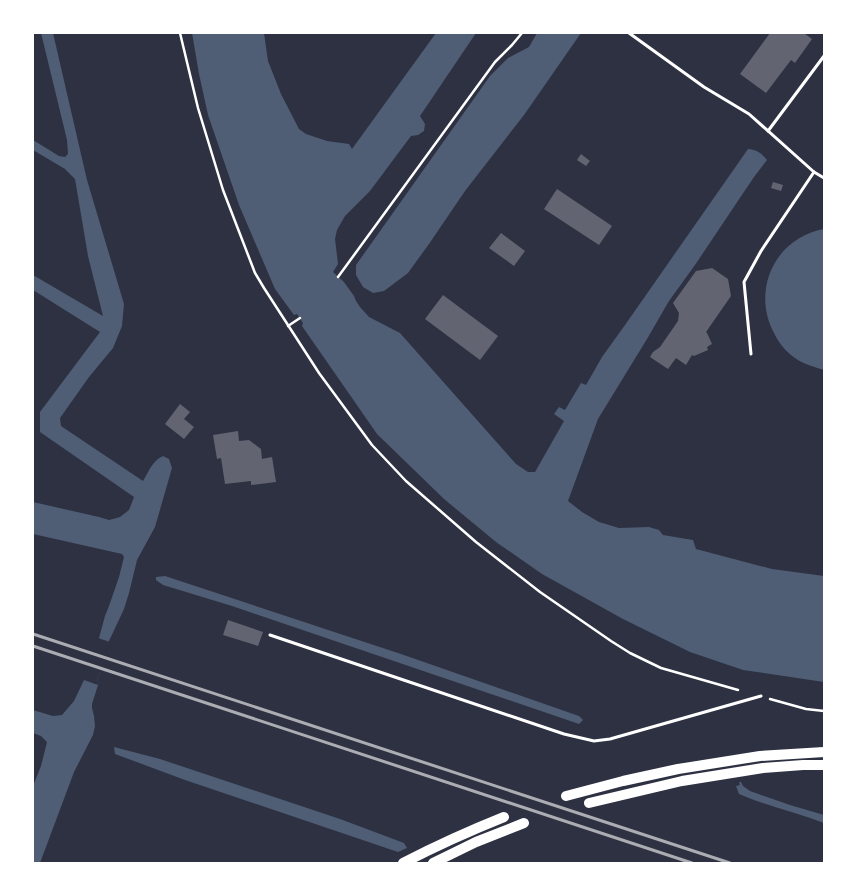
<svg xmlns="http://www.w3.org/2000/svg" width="857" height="896" font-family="'PT Sans',sans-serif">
<rect width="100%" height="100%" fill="#2d3142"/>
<g fill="#4f5d75">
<path d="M 41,33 L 53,33 L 87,180 L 124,304 L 122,326 L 113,348 L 89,377 L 60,418 L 61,426 L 143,481 C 150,470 151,462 163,456 L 169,459 L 172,468 L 155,527 L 137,560 L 129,593 L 124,609 L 109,641 L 97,682 L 99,682 L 92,704 L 92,708 L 94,716 L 95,726 L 93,735 L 74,772 L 40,863 L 33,863 L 33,786 L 41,766 L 47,742 L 41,736 L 33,733 L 33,710 L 53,716 L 62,715 L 74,701 L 84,680 L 86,679 L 99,638 L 105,616 L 109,606 L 119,577 L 124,557 L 122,554 L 33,534 L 33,502 L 99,517 L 109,520 L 120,517 L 129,510 L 134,497 L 40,432 L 40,412 L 100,332 L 33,290 L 33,275 L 103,316 L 88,256 L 75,179 L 65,169 L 33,150 L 33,140 L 59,156 L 65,157 L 68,154 L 67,140 Z"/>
<path d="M 192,33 L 264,33 L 268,61 L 281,94 L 299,129 L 306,134 L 327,141 L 349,144 L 352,149 L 436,33 L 476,33 L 420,116 L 425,124 L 424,131 L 418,135 L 411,136 L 370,191 L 345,216 L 337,230 L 335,239 L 338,264 L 333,272 L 344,282 L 354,296 L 356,301 L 360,307 L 369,317 L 400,333 L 516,464 L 528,472 L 535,472 L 564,421 L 554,414 L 559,407 L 565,410 L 581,383 L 586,385 L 602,357 L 625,325 L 748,149 C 758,150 761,153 767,160 L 754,177 L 695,265 L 669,301 L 647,339 L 598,419 L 568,501 L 582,512 L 599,522 L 619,528 L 649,527 L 659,530 L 663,535 L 693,540 L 696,549 L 772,569 L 824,576 L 824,682 L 743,670 L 690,652 L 623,619 L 542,574 L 496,542 L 444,499 L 377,434 L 302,326 L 303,323 L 297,314 L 294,315 L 275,289 L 239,205 L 208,115 L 199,74 Z"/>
<polygon points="537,33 581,33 524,115 465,191 429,244 408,273 384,291 373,293 363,287 356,275 356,265 490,76 508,58 529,47"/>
<path d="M 824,229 L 824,370 C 815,367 806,365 798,360 C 788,354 779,344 774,333 C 751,290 775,238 824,229 Z"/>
<polygon points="165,576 401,654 579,716 583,720 579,724 232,606 163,585 156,580 156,577"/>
<polygon points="114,747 160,759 340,819 404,843 407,848 398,852 185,780 115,754"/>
<path d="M 739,782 L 741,782 L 743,786 L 750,791 L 790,805 L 824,815 L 824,823 C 796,812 766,806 739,794 L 736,786 L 740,785 Z"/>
</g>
<polygon fill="#2d3142" points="98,638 110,642 97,681 99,682 98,685 84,680"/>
<g fill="#626471">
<polygon points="770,33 804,33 812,39 795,63 791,60 766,93 740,74"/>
<polygon points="581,154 590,161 586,166 577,160"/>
<polygon points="773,182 783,185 781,191 771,188"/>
<polygon points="557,189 612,226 599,245 544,209"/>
<polygon points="501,233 525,251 514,266 489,248"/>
<polygon points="712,268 728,279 731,296 706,332 707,333 712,344 707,347 708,350 694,356 692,355 686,365 676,358 668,369 650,357 653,352 660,347 678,321 679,313 673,303 696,271"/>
<polygon points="443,295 498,336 480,360 425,319"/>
<polygon points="180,404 190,412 184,419 194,427 184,439 165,424"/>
<polygon points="238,431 239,441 249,440 261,449 262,459 272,457 276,482 251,485 251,481 225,484 221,458 217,459 213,435"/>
<polygon points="228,620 263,632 258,646 223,635"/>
</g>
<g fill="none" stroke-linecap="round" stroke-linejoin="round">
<g stroke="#fff" stroke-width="2.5">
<polyline points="180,33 198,108 223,190 255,273 264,288 319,373 372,445 406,481 476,542 540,592 611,641 630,653 661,668 738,690"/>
<polyline points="338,277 495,62 512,45 522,33"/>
<polyline points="288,326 300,318"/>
<polyline points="770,699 806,709 824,711"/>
</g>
<g stroke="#fff" stroke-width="3">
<polyline points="629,33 704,87 749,114 814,172 824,178"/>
<polyline points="768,131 824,56"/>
<polyline points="751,354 744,282 761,251 814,172"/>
<polyline points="270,635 564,734 594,741 610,739 761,696"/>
</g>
<g stroke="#fff" stroke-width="10">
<polyline points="566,796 623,781 678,769 760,756 824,752"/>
<polyline points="589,803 682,781 763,768 803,765 824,765"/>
<path d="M 403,863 C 436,846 469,831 504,817"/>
<polyline points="433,863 476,842 524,823"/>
</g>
<g stroke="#abadb3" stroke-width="3">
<polyline points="33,634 730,863"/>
<polyline points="33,646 692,863"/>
</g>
</g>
<rect width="857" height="896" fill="none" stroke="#ffffff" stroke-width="68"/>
</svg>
